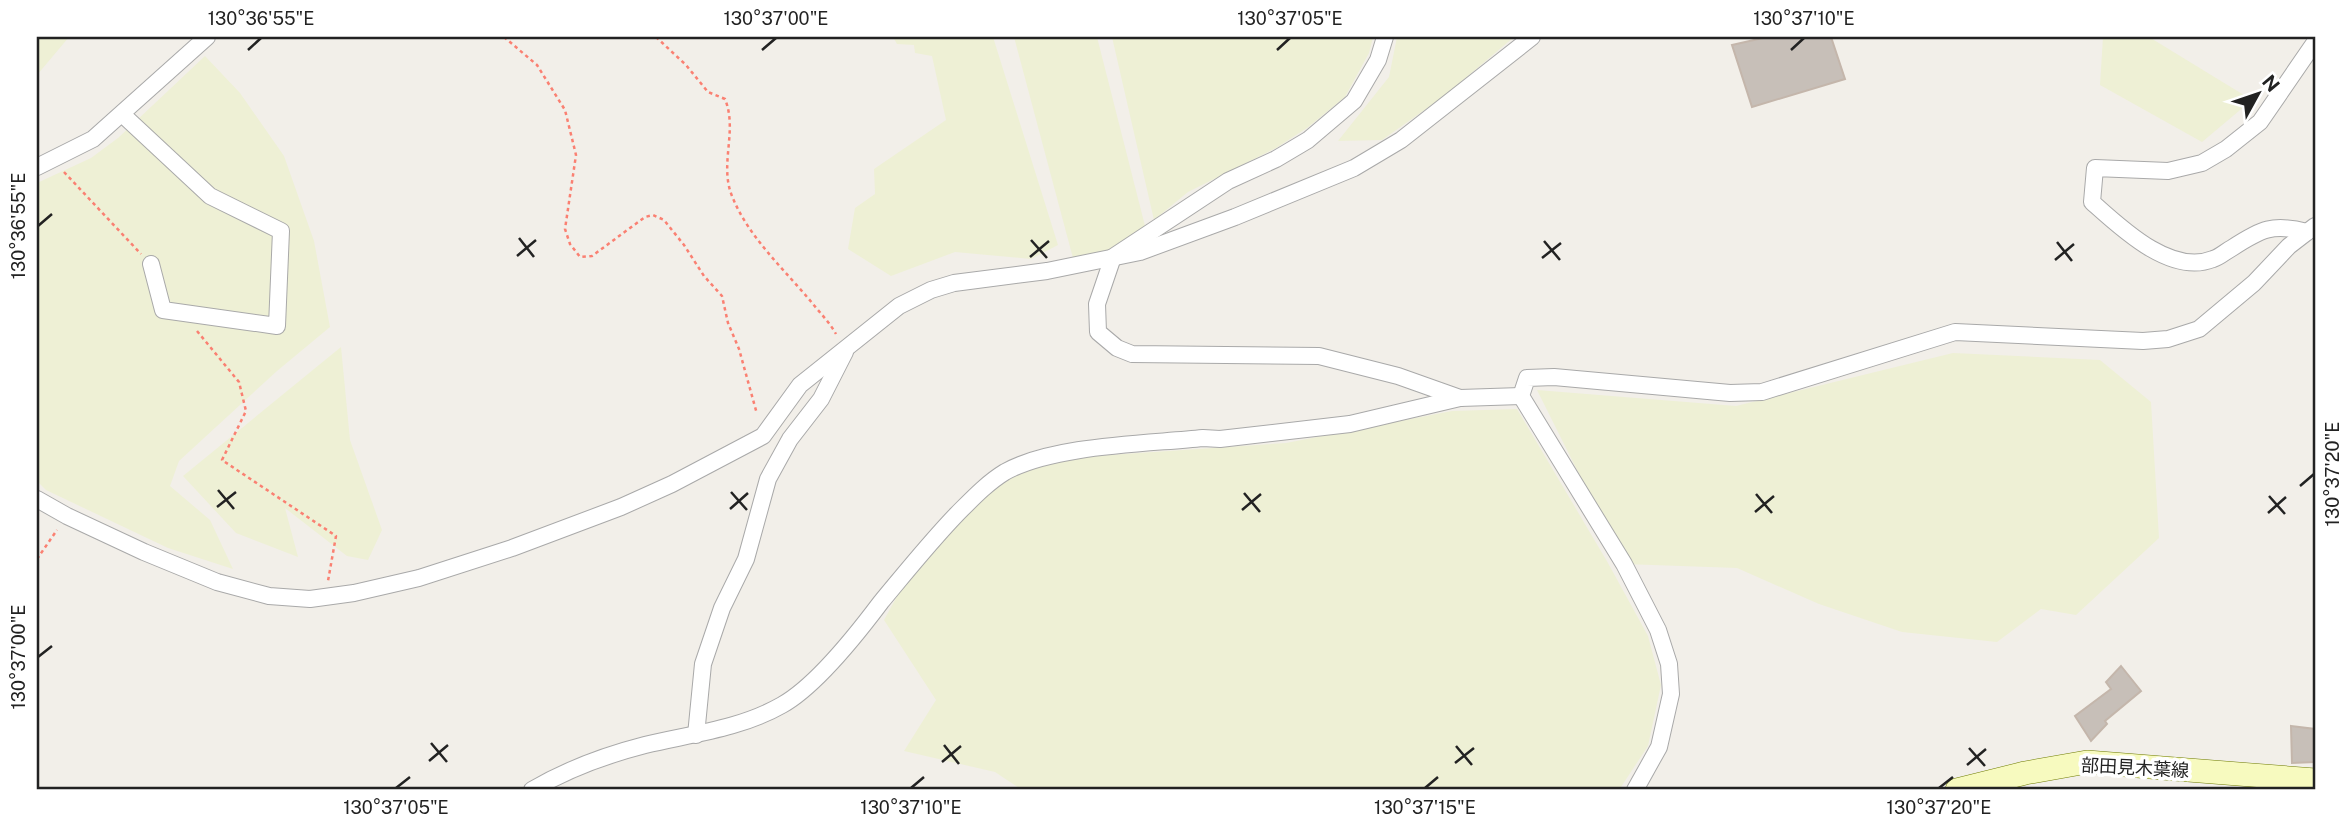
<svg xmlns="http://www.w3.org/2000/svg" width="2352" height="827" font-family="'Public Sans','Noto Sans JP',sans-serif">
<rect width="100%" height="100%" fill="#f2efe9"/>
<g fill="#eef0d5">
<polygon points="37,37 69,37 37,75"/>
<polygon points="893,37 993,37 1058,245 1031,259 955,252 891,276 848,249 855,208 875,194 874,169 946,120 932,56 915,53 914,45 897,44"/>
<polygon points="1014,37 1097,37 1145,226 1108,250 1073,258"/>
<polygon points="1112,37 1373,37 1369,53 1345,97 1307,128 1276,148 1188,192 1154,220"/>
<polygon points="1397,37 1514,37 1443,97 1382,140 1338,141 1389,77"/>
<polygon points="2103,37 2149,37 2252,100 2202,142 2100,85"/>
<polygon points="205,56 240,93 284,156 314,241 330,327 277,371 179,461 170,486 210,520 233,569 168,548 46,490 37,481 37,183 91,158 118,138"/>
<polygon points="341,347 350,440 382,530 368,560 347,556 285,508 298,557 236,533 183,476"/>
<polygon points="1953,353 2100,360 2151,402 2159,538 2076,615 2041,609 1997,642 1902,632 1819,604 1737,568 1624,564 1537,390 1736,406"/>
<polygon points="1517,409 1608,563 1648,636 1661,685 1648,746 1619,790 1022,790 995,772 904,751 936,700 884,620 922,551 968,503 1035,460 1286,443 1452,411"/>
</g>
<g fill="#c7bfb8" stroke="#c4b6ab" stroke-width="2">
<polygon points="1767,37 1831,37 1845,79 1752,107 1732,45"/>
<polygon points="2121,666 2141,691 2105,721 2107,724 2091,741 2075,716 2111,689 2106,682"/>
<polygon points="2291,726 2315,729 2315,762 2292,763"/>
</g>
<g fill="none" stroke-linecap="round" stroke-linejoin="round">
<defs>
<g id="minor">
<polyline points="1385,37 1378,60 1354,101 1308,140 1276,159 1228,181 1113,257 1097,304 1098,332 1117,348 1132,354 1319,356 1398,376 1460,398"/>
<polyline points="122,114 210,196 281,231 277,326 163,310 151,264"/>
<polyline points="37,167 93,139 207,37"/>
<path d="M 2307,232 C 2273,223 2261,229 2232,248 C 2226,251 2220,257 2213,259 C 2171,276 2121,228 2092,202 L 2095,168 L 2168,171 L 2202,163 L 2226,149 L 2260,122 L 2315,42"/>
<polyline points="37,499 67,516 144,552 217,582 269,596 310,599 354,593 419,578 512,548 621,507 672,484 763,436 800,385 899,306 931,290 954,283 1047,271 1140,252 1235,217 1354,168 1401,140 1532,37"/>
<polyline points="696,735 703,664 722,608 746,559 768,479 790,439 821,399 845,352"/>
<path d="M 532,790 C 566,770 606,755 645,745 C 691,734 740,729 782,705 C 816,686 857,634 881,602 C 906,572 930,542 957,514 C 972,499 987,483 1005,472 C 1053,445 1146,444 1203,438 L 1220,439 L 1350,424 L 1460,398 L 1521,396"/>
<polyline points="1635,790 1659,747 1671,694 1669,664 1658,630 1624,564 1521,396 1527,378 1554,377 1730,393 1762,392 1955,332 2143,341 2168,339 2199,329 2254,283 2289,246 2315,226"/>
</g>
<polyline id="secondary" points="1957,790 2025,773 2087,762 2315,780"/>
</defs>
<use href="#minor" stroke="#a9a9a9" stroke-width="18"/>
<use href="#secondary" stroke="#707d05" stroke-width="24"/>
<g stroke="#fa8072" stroke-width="2.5" stroke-dasharray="3.5 3.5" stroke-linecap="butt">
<polyline points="504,37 537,65 565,110 576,155 565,229 570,244 580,257 592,256 645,217 653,215 664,220 684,245 704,276 722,296 728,323 739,349 757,414"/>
<path d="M 656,37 L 686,65 L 708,92 L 725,99 C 738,131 719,164 732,196 C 748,237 785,270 813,304 C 821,314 830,323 836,334"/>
<polyline points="64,172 141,254"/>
<polyline points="197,331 239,382 246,411 222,460 336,536 328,581"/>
<polyline points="37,559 57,530"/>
</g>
<use href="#minor" stroke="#fff" stroke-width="16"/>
<use href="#secondary" stroke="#f7fabf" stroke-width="23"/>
</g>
<path fill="none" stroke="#222" stroke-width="2.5" d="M 248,50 L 261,38M 762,50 L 776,38M 1277,50 L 1290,38M 1791,50 L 1804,38M 38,226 L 52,214M 519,238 L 534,257M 1031,240 L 1047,258M 1544,241 L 1560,260M 2057,242 L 2072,261M 517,256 L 536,240M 1030,257 L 1049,241M 1542,258 L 1561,243M 2055,260 L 2074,244M 2300,486 L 2314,474M 218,490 L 234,509M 731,492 L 747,510M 1244,493 L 1260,512M 1756,494 L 1772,513M 2269,496 L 2285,514M 217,507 L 236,492M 730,509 L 748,493M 1242,510 L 1261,494M 1755,512 L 1774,496M 2268,513 L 2286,497M 38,657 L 52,646M 431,743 L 447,762M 944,745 L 959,764M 1456,746 L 1472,765M 1969,748 L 1985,766M 429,761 L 448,745M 942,762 L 961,746M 1455,763 L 1474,748M 1967,765 L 1986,749M 396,788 L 410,777M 911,788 L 924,777M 1425,788 L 1438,777M 1939,788 L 1953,777"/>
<g text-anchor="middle" stroke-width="7" stroke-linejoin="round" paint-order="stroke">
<g font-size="18" fill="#222" stroke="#fff">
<text transform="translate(2135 768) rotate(3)" y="6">部田見木葉線</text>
</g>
</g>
<rect width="2352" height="827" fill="none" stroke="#ffffff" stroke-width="77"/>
<g transform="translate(2258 94) rotate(50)" stroke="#ffffff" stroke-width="5" paint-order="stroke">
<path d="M0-5L12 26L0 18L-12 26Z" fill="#222222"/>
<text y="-10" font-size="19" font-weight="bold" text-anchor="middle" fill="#222222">N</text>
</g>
<rect x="38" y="38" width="2276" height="750" fill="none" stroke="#222" stroke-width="2.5"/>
<g font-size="18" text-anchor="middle" fill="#222">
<text x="261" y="25">130°36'55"E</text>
<text x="776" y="25">130°37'00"E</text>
<text x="1290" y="25">130°37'05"E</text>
<text x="1804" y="25">130°37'10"E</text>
<text transform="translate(19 226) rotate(-90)" y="6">130°36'55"E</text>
<text transform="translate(2333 474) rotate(-90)" y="6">130°37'20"E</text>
<text transform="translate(19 657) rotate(-90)" y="6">130°37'00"E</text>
<text x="396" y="814">130°37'05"E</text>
<text x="911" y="814">130°37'10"E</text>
<text x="1425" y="814">130°37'15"E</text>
<text x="1939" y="814">130°37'20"E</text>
</g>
</svg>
